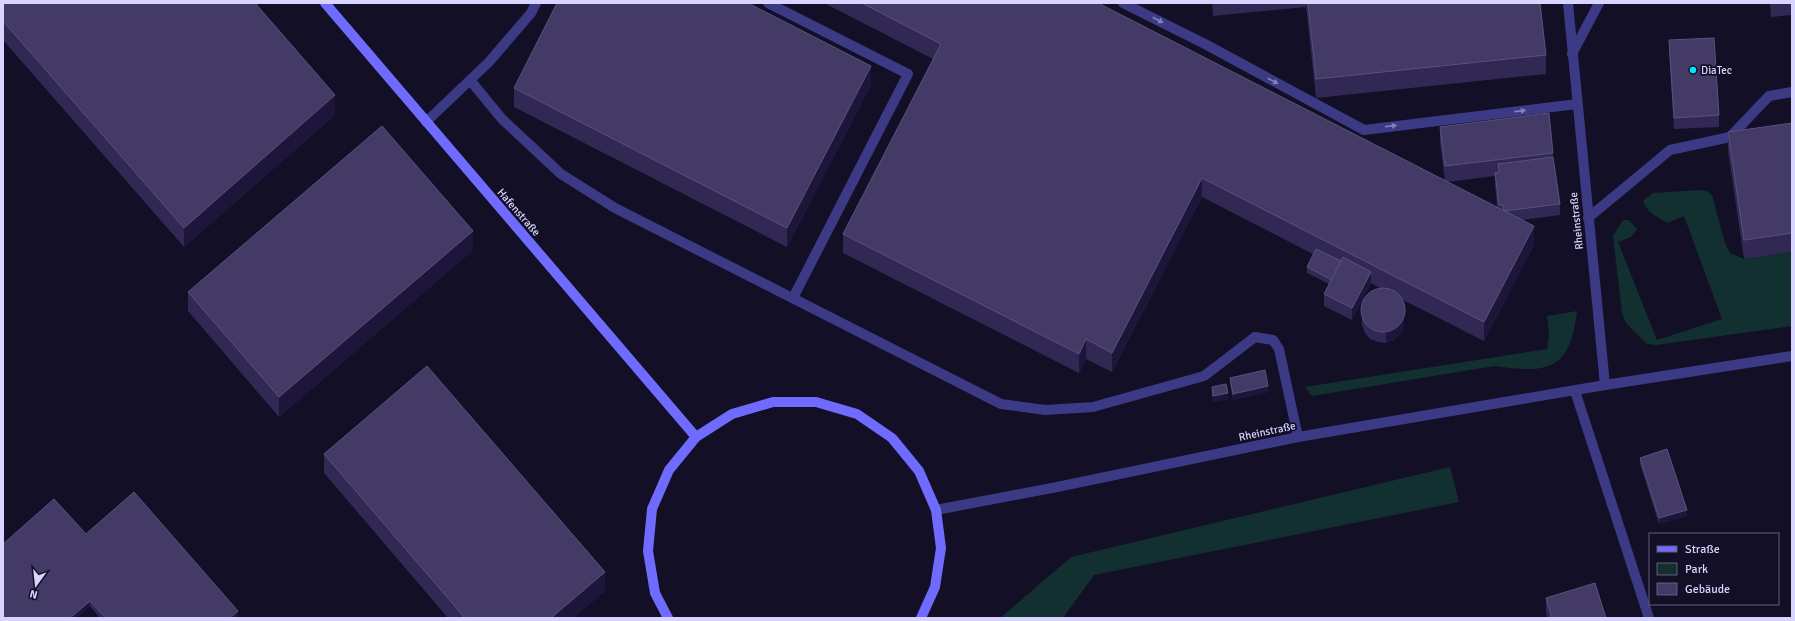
<svg xmlns="http://www.w3.org/2000/svg" width="1795" height="621" font-family="Signika,sans-serif">
<rect width="100%" height="100%" fill="#130f26"/>
<g fill="#12302f">
<path d="M 1699,190 L 1707,191 L 1712,195 L 1725,243 L 1730,253 L 1744,259 L 1792,252 L 1792,326 L 1656,345 L 1647,344 L 1626,323 L 1622,313 L 1613,236 L 1623,220 L 1629,220 L 1637,229 L 1631,237 L 1618,242 L 1657,340 L 1722,319 L 1684,216 L 1667,223 C 1658,217 1646,212 1643,201 L 1653,193 Z"/>
<path d="M 1577,311 C 1570,370 1549,374 1495,366 L 1312,396 L 1305,387 L 1547,349 L 1549,334 L 1547,316 Z"/>
<polygon points="1450,467 1459,502 1094,575 1063,618 1000,618 1071,557"/>
</g>
<g fill="none" stroke-linecap="round" stroke-linejoin="round">
<g stroke="#3d3a85" stroke-width="10">
<polyline points="768,3 908,74 793,298"/>
<polyline points="1123,3 1205,44 1364,130 1577,104"/>
<polyline points="1568,3 1605,385"/>
<polyline points="1572,54 1599,3"/>
<polyline points="470,80 502,119 561,174 615,208 1001,404 1045,410 1093,407 1204,376 1255,337 1273,340 1279,349 1298,437"/>
<polyline points="426,122 489,62 531,13 536,3"/>
<polyline points="1588,218 1670,150 1730,137 1769,96 1792,92"/>
<polyline points="1575,391 1649,618"/>
</g>
<polyline stroke="#3d3a85" stroke-width="10" points="936,510 1057,487 1298,437 1605,385 1792,356"/>
<g stroke="#6f6bff" stroke-width="10">
<polyline points="325,3 696,437"/>
<polyline points="668,618 655,593 648,551 652,509 669,470 696,437 732,414 773,402 816,402 857,414 892,438 919,471 936,510 941,548 935,587 921,618"/>
</g>
</g>
<g fill="#312854" fill-rule="evenodd">
<polygon points="3,3 335,115 184,247 3,40"/>
<path d="M 824,3 L 1098,3 L 1445,181 L 1440,143 L 1440,127 L 1553,153 L 1553,157 L 1560,204 L 1560,215 L 1522,220 L 1534,245 L 1484,341 L 1401,299 L 1404,327 L 1401,334 L 1394,340 L 1386,343 L 1378,342 L 1370,339 L 1365,333 L 1362,325 L 1362,305 L 1382,289 L 1371,283 L 1352,320 L 1324,306 L 1324,294 L 1329,284 L 1307,273 L 1307,267 L 1313,254 L 1202,197 L 1112,372 L 1086,359 L 1079,373 L 843,253 L 843,234 L 933,59 ZM 1495,176 L 1495,184 L 1497,208 L 1447,182 Z"/>
<polygon points="1212,3 1540,3 1546,55 1546,74 1316,98 1306,7 1213,16"/>
<polygon points="1770,3 1792,3 1792,15 1771,17"/>
<polygon points="1669,40 1719,115 1719,127 1674,129 1669,52"/>
<polygon points="871,85 787,247 514,107 514,88"/>
<polygon points="1792,123 1792,252 1744,259 1728,151 1728,132"/>
<polygon points="473,250 279,417 188,311 188,292"/>
<polygon points="1230,378 1268,392 1233,400 1230,383"/>
<polygon points="1212,387 1228,399 1213,402 1212,393"/>
<polygon points="324,454 605,591 573,618 448,618 324,473"/>
<polygon points="1640,458 1687,516 1659,524 1640,464"/>
<polygon points="86,534 238,617 237,618 100,618 90,606 77,618 3,618"/>
<polygon points="1546,598 1606,618 1548,618 1546,614"/>
</g>
<g fill="#1d163a">
<polygon points="871,66 871,85 787,247 787,228"/>
<polygon points="335,95 335,115 184,247 184,228"/>
<polygon points="1202,178 1202,197 1112,372 1112,353"/>
<polygon points="1534,226 1534,245 1484,341 1484,322"/>
<polygon points="473,231 473,250 279,417 279,397"/>
<polygon points="1371,272 1371,283 1352,320 1352,308"/>
<polygon points="1405,307 1404,327 1401,334 1394,340 1386,343 1386,332"/>
<polygon points="1086,339 1086,359 1079,373 1079,354"/>
<polygon points="1268,386 1268,392 1233,400 1233,394"/>
<polygon points="1228,393 1228,399 1213,402 1213,396"/>
<polygon points="1687,510 1687,516 1659,524 1659,518"/>
<polygon points="605,572 605,591 573,618 551,618"/>
<polygon points="90,601 90,606 77,618 70,618"/>
<polygon points="238,611 238,617 237,618 230,618"/>
</g>
<g fill="#433a66" stroke="#5a527e">
<polygon points="3,3 255,3 335,95 184,228 3,21"/>
<polygon points="557,3 748,3 871,66 787,228 514,88"/>
<polygon points="862,3 1098,3 1534,226 1484,322 1202,178 1112,353 1086,339 1079,354 843,234 941,44"/>
<polygon points="1308,3 1540,3 1546,55 1316,79"/>
<polygon points="1714,38 1719,115 1674,118 1669,40"/>
<polygon points="1549,113 1553,153 1445,166 1440,127"/>
<polygon points="1792,123 1792,233 1744,240 1728,132"/>
<polygon points="382,126 473,231 279,397 188,292"/>
<polygon points="1553,157 1560,204 1504,211 1503,205 1499,205 1495,173 1499,172 1498,164"/>
<polygon points="1316,249 1341,261 1332,280 1307,267"/>
<polygon points="1343,257 1371,272 1352,308 1324,294"/>
<circle cx="1383" cy="310" r="22"/>
<polygon points="427,366 605,572 551,618 465,618 324,454"/>
<polygon points="1265,370 1268,386 1233,394 1230,378"/>
<polygon points="1226,384 1228,393 1213,396 1212,387"/>
<polygon points="1667,449 1687,510 1659,518 1640,458"/>
<polygon points="134,492 238,611 230,618 106,618 90,601 70,618 3,618 3,544 54,499 86,534"/>
<polygon points="1595,583 1606,618 1552,618 1546,598"/>
</g>
<defs><path id="oneway-solid" d="M-6-.8H1V-3.2L6.5 0L1 3.2V.8H-6Z"/></defs>
<g fill="#837fbc">
<use href="#oneway-solid" transform="translate(1158 20) rotate(27)"/>
<use href="#oneway-solid" transform="translate(1273 81) rotate(28)"/>
<use href="#oneway-solid" transform="translate(1520 111) rotate(-7)"/>
<use href="#oneway-solid" transform="translate(1391 126) rotate(-7)"/>
</g>
<circle fill="#00e5ff" stroke="#130f26" stroke-width="1.5" cx="1693" cy="70" r="4"/>
<g text-anchor="middle" stroke-width="3.5" stroke-linejoin="round" paint-order="stroke">
<g font-size="11" fill="#d9d4ff" stroke="#130f26" text-anchor="start">
<text x="1701" y="74">DiaTec</text>
</g>
<g font-size="11" fill="#d9d4ff" stroke="#130f26">
<text transform="translate(519 212) rotate(49)" y="4">Hafenstraße</text>
<text transform="translate(1576 221) rotate(-96)" y="4">Rheinstraße</text>
<text transform="translate(1267 431) rotate(-12)" y="4">Rheinstraße</text>
</g>
</g>
<rect width="1795" height="621" fill="none" stroke="#d9d4ff" stroke-width="8"/>
<rect x="1649" y="533" width="130" height="72" fill="#130f26" stroke="#625e7d"/>
<rect x="1657" y="546" width="20" height="6" fill="#6f6bff" stroke="#625e7d"/>
<text x="1685" y="553" font-size="12" fill="#d9d4ff">Straße</text>
<rect x="1657" y="563" width="20" height="12" fill="#12302f" stroke="#625e7d"/>
<text x="1685" y="573" font-size="12" fill="#d9d4ff">Park</text>
<rect x="1657" y="583" width="20" height="12" fill="#433a66" stroke="#625e7d"/>
<text x="1685" y="593" font-size="12" fill="#d9d4ff">Gebäude</text>
<g transform="translate(36 585) rotate(195)" stroke="#130f26" stroke-width="3" paint-order="stroke">
<path d="M0-3L7 15L0 10L-7 15Z" fill="#d9d4ff"/>
<text y="-6" font-size="11" font-weight="bold" text-anchor="middle" fill="#d9d4ff">N</text>
</g>
</svg>
